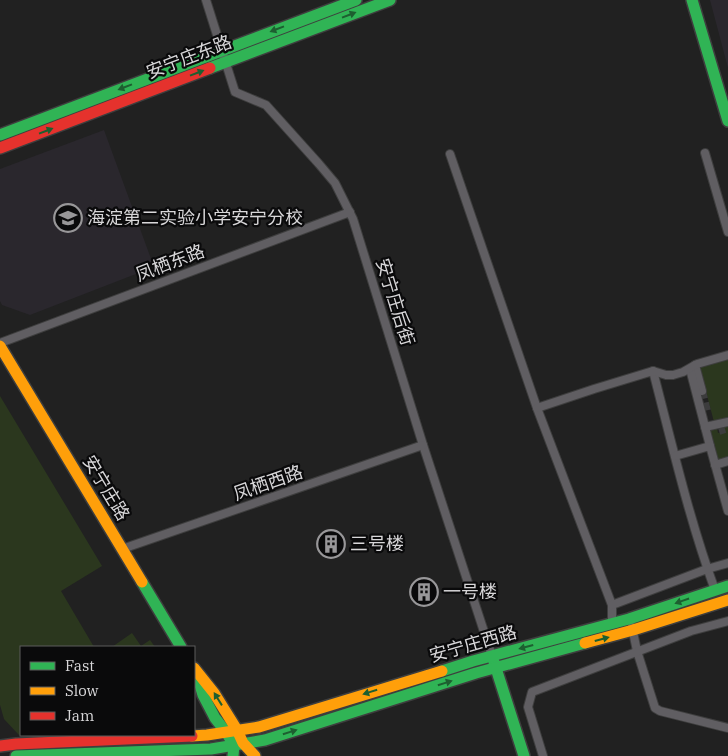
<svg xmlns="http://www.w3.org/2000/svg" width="728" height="756" font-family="'IBM Plex Serif','Noto Sans SC',serif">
<rect width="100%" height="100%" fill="#212121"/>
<g fill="#2a272d">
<polygon points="710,0 728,0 728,68"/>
<polygon points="104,130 154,267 30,315 2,305 0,301 0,169"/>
</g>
<g fill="#2b371e">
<polygon points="728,357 728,419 714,422 699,365"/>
<polygon points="0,396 102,566 61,591 94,647 21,647 21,734 19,735 4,719 0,705"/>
<polygon points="728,424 728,461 718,463 710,431 713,428 717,428 718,433 721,432 719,427"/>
<polygon points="132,633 141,646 150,640 155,647 112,647"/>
</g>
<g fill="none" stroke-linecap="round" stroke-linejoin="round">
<g stroke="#3c3c3d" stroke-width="8" stroke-dasharray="8 4" stroke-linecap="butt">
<polyline points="702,391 707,411"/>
<polyline points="719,431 725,429"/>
</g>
<defs>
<g id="street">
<polyline points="206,0 235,92 266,105 319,164 335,183 353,219 423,445 492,656"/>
<polyline points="705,153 728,232"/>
<polyline points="450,154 537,408 612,605 612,623"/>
<polyline points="0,343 350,212"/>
<polyline points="695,365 702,391"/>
<polyline points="690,369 710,446"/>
<path d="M 653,371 C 672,444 689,519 715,590"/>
<polyline points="537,408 594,389 653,371 666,375 673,375 683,372 697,364 728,355"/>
<polyline points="705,427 728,422"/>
<polyline points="675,456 710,446 728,511"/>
<polyline points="715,465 728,461"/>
<polyline points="122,549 423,445"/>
<polyline points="612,605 707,569 728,563"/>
<polyline points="632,627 637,651 655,708 660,711 728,728"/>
<polyline points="543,756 528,707 532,692 691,631 728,621"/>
</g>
<g id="fast">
<polyline points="692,0 728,121"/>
<polyline points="210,68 390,0"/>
<polyline points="0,135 356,0"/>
<polyline points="142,582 181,647"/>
<polyline points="494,662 524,756"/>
<polyline points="442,671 473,661 629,619 728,586"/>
<polyline points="197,675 203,695 215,718 226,732 234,745 233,756"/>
<polyline points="16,756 211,749 265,740 476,673 585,643"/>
</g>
<g id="slow">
<polyline points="0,346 142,582"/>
<polyline points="585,643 633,630 728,600"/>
<polyline points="194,668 214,693 237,730 243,743 255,756"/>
<polyline points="192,736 207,735 259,727 442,671"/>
</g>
<g id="jam">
<polyline points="0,148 210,68"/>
<polyline points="0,746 16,744 192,736"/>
</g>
</defs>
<use href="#street" stroke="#3e3e3e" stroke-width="10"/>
<use href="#fast" stroke="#3e3e3e" stroke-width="14"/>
<use href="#slow" stroke="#3e3e3e" stroke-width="14"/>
<use href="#jam" stroke="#3e3e3e" stroke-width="14"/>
<use href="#street" stroke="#605e62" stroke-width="8"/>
<use href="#fast" stroke="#30b455" stroke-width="11"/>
<use href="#slow" stroke="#ff9f0a" stroke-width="11"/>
<use href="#jam" stroke="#e5322d" stroke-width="11"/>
</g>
<defs><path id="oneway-solid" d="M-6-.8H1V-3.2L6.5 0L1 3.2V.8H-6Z" transform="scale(1.25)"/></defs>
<g fill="#1d5f30">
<use href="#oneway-solid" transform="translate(349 15) rotate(-21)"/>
<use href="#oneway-solid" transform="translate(277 29) rotate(159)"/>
<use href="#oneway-solid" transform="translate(197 73) rotate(-21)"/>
<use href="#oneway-solid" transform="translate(125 87) rotate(159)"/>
<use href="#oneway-solid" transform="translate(46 131) rotate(-21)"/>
<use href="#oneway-solid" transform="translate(682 601) rotate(161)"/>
<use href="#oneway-solid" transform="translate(602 639) rotate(-15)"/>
<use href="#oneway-solid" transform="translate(526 647) rotate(165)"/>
<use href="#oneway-solid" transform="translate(445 683) rotate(-17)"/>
<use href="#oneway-solid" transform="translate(370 692) rotate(163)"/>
<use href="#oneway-solid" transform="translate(218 699) rotate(-122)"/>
<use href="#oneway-solid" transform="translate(290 732) rotate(-18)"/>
</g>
<defs>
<symbol id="school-ring" viewBox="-11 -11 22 22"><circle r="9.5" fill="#0a0a0b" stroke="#989799" stroke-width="1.5"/><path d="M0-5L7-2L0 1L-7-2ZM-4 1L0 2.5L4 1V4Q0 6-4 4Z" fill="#989799"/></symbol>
<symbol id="building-ring" viewBox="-11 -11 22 22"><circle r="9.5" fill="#0a0a0b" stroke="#989799" stroke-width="1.5"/><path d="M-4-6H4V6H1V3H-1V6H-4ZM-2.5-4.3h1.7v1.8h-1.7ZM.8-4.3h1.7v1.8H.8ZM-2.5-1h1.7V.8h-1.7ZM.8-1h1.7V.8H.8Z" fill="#989799"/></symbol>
</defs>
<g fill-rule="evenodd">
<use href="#school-ring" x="52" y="202" width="32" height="32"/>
<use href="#building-ring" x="315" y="528" width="32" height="32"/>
<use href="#building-ring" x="408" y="576" width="32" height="32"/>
</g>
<g text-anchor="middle" stroke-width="4.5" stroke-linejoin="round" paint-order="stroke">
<g font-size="18" fill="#d8d7d9" stroke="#0a0a0b">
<text transform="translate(189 57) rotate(-21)" y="6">安宁庄东路</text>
<text transform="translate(170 263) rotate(-21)" y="6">凤栖东路</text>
<text transform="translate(395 302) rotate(73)" y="6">安宁庄后街</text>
<text transform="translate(268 483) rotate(-19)" y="6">凤栖西路</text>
<text transform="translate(106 488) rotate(59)" y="6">安宁庄路</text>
<text transform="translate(473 644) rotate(-16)" y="6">安宁庄西路</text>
</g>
<g font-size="18" fill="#d8d7d9" stroke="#0a0a0b" text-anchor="start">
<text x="87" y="224">海淀第二实验小学安宁分校</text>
<text x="350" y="550">三号楼</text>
<text x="443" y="598">一号楼</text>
</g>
</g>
<rect x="20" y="646" width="175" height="90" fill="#0a0a0b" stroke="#5c5c5d"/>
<rect x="30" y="662" width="25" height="8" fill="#30b455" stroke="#5c5c5d"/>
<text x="65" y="671" font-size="15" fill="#d8d7d9">Fast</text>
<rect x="30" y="687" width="25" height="8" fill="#ff9f0a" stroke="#5c5c5d"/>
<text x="65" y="696" font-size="15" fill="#d8d7d9">Slow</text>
<rect x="30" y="712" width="25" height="8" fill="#e5322d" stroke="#5c5c5d"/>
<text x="65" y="721" font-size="15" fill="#d8d7d9">Jam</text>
</svg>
